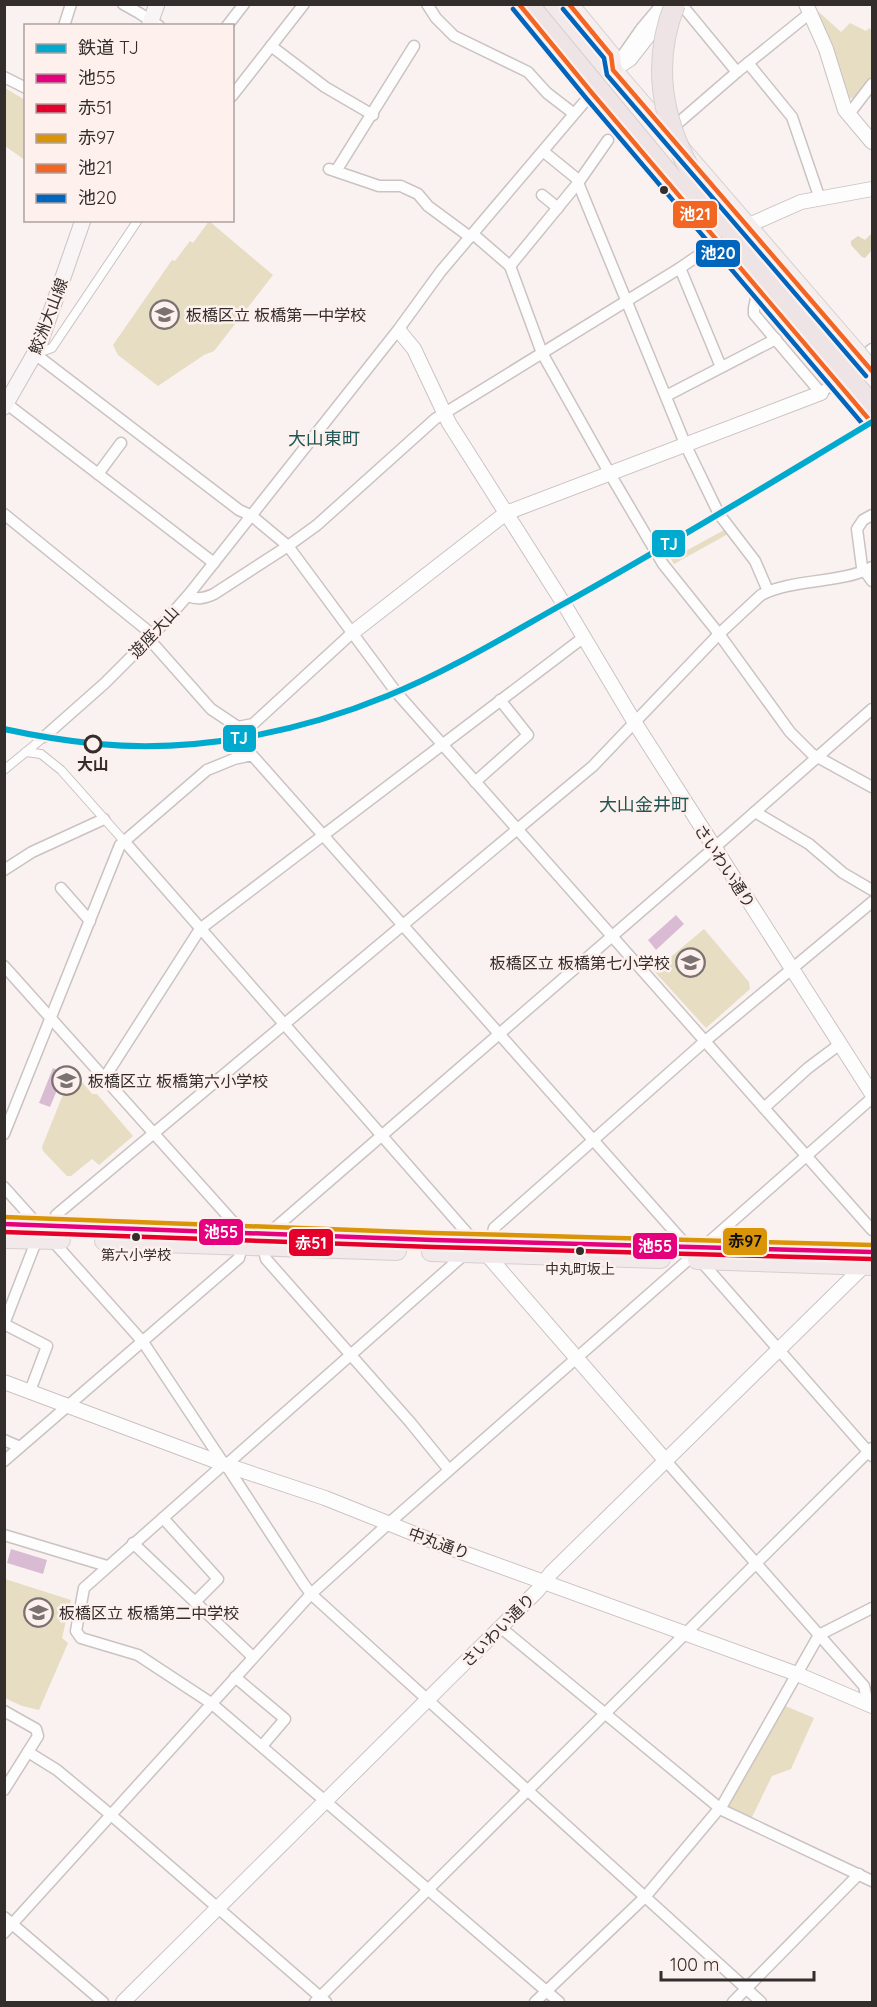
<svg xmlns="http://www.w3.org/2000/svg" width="877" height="2007" font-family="Quicksand,'Noto Sans JP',sans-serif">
<rect width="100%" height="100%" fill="#faf2f0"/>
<g fill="#e6ddc3">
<polygon points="811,5 841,32 850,23 866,31 869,28 872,30 872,76 854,99 846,97"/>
<polygon points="5,88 25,100 25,160 5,146"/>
<polygon points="209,221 273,275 214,351 204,355 158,386 118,355 113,345 172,260 175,261 190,241 193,243"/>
<polygon points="726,529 728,534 674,564 671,559"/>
<polygon points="704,929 749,982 750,989 706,1028 654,971"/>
<polygon points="78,1077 92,1094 97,1094 133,1136 99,1165 92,1159 71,1176 67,1176 43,1151 42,1147 66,1087 70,1081"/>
<polygon points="5,1579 71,1600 62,1638 68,1643 39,1710 22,1706 5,1698"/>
<polygon points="783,1705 814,1718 791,1769 772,1776 751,1819 727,1807"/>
</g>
<polygon fill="#e1d8bd" points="872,233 872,250 865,258 862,257 851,245 851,241 858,236 865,240"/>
<g fill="#d9bcd3">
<polygon points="676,915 684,924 656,950 648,940"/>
<polygon points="53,1068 64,1073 50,1107 39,1103"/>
<polygon points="11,1549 47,1560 43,1574 7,1563"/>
</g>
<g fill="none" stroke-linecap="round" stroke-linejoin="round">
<defs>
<g id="pedestrian">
<polyline points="35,354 52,348 138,220"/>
<polyline points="26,752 41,754 61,770 124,841"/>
<polyline points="4,770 44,737"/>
</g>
<g id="minor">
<polyline points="123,4 139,13 159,26"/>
<polyline points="427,4 436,18 454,36 528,72 547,93 573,113"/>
<polyline points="681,4 737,72"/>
<polyline points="64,26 71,4"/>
<polyline points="227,26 244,4"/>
<polyline points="271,46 325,87 373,115"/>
<polyline points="748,63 792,117 820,199"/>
<polyline points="613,69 641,29 662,4"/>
<polyline points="4,77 26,88"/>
<polyline points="232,96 304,4"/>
<polyline points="849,114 872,84"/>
<polyline points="670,130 737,72 810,13"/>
<polyline points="544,152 576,178 686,446 719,514 755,561 768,591"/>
<polyline points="329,169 379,186 401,186 405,188 418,194 428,206 470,237"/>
<polyline points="336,171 414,46"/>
<polyline points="542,195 558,208"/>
<polyline points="473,234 510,266 542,353 610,474 663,564 719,634 790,732 812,754 872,787"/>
<polyline points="510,266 578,183 608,140"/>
<polyline points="680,268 721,367"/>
<polyline points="758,289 754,308 754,314 821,393 872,349"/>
<polyline points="35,354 239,510 252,516 288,546 396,692 872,1230"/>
<polyline points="666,396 776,339"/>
<polyline points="7,404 214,563"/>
<polyline points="98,474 121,443"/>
<polyline points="4,514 153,635"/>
<polyline points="872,515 863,520 857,529 862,567 872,581"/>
<path d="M 188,596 C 198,600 205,598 214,594 L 288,546 L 317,525 L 435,419 L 680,268 L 718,242"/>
<polyline points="149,639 211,709 238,727 253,724 352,633"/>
<polyline points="44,737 105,683 153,635 190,593 398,330 441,271 592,93"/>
<polyline points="475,782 528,735 500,700"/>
<polyline points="755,812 809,844 843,873 872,890"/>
<polyline points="124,841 474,1241"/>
<polyline points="4,870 32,852 104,819"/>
<polyline points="61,888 90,921"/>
<polyline points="4,966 243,1233 242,1246 239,1258 4,1461"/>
<polyline points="105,1077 200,929 584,637"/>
<polyline points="764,1108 808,1068 840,1044"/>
<polyline points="4,1134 120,845 207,770 234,759 252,755 688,1247"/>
<polyline points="4,1187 38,1225"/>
<path d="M 54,1227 L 56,1215 L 593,766 L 719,634 L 761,595 C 794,578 842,584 872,567"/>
<polyline points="51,1239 143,1342 224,1464 84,1588 76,1631 81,1638 138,1655 211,1703 559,2002"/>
<polyline points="485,1243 491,1240 494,1228 704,1042 872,902"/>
<polyline points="466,1253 226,1465 303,1583 311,1594 761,2002"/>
<polyline points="4,1324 47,1346 30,1391"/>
<polyline points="4,1324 37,1239"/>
<polyline points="4,1440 20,1447"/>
<polyline points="872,1456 700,1260 702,1248 872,1098"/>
<polyline points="666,1461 864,1686 868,1704"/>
<polyline points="449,1470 410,1422 266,1259 263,1247 268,1234 714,848 872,709"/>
<polyline points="163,1518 218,1579 195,1602"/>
<polyline points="4,1535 107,1566"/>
<polyline points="133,1543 253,1657"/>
<polyline points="500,1627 722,1810 872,1881"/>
<polyline points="235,1677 285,1719 262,1746"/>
<polyline points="4,1711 36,1729 38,1736 4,1790"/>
<polyline points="28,1752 57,1770 111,1815 326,2002"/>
<polyline points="4,1917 103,2002"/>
<polyline points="4,1933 311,1594 388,1524 688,1260"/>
<polyline points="315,2002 872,1448"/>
<polyline points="535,2002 645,1897 723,1804 819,1635 872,1608"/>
<polyline points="733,2002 859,1874"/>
</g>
<g id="tertiary">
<polyline points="806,4 826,49 845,110 872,142"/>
<polyline points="592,93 613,70 630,59 655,27 674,9"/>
<polyline points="740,229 801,202 872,189"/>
<polyline points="400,332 414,349 449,423 567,609 635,723 872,1094"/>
<polyline points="352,633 506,513 821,393"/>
<polyline points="482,1249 666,1461"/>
<polyline points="4,1382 226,1465 325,1498 450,1548 797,1674 872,1706"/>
<polyline points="123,2002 538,1590 551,1573 868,1262"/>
</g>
<g id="secondary">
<polyline points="149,26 157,4"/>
<polyline points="4,407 39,346 83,220"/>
</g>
<g id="primary">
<polyline points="569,4 611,55 613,70 857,353"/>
<polyline points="700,220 831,374"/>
</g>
<g id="trunk">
<polyline points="549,4 601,67 613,70"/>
<polyline points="4,1224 433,1240 872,1252"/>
<polyline points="4,1239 61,1240"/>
<polyline points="104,1241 397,1251"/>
<polyline points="431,1252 661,1259"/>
<polyline points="697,1260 872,1266"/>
</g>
</defs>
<use href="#pedestrian" stroke="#cac3c2" stroke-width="10"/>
<use href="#minor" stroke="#cac3c2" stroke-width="13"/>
<use href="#tertiary" stroke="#cac3c2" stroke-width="16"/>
<use href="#secondary" stroke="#cac3c2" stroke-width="17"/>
<use href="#primary" stroke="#d5d0cf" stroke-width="20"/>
<use href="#trunk" stroke="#d5d0cf" stroke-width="20"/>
<use href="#pedestrian" stroke="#fefdfd" stroke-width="8"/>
<use href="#minor" stroke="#fefdfd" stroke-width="10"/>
<use href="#tertiary" stroke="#fefdfd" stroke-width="14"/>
<use href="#secondary" stroke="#f9f5f6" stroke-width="15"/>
<use href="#primary" stroke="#f5eeef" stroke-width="18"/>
<use href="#trunk" stroke="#f2e9ea" stroke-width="18"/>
<defs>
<g id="primary-bridge">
<polyline points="857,353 872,371"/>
<polyline points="831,374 872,423"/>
</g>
<g id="motorway-bridge">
<polyline points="528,4 714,229"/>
<path d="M 675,4 C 631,114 706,202 770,282 C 804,323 837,365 872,405"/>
</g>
</defs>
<use href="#primary-bridge" stroke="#d5d0cf" stroke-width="20" stroke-linecap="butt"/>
<use href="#motorway-bridge" stroke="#d5d0cf" stroke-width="22" stroke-linecap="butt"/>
<use href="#primary-bridge" stroke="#f5eeef" stroke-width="18"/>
<use href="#motorway-bridge" stroke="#eee4e6" stroke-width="20"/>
<defs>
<polyline id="bus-1" points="4,1224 433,1240 872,1252"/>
<polyline id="bus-2" points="4,1232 433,1247 872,1259"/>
<polyline id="bus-3" points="4,1217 433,1233 872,1245"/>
<g id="bus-4">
<polyline points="519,4 592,93 872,423"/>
<polyline points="569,4 611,55 613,70 872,371"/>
</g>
<g id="bus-5">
<polyline points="513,9 586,98 866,428"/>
<polyline points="563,9 604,58 607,75 866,376"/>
</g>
</defs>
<use href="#bus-1" stroke="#fdf0ed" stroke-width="9"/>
<use href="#bus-2" stroke="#fdf0ed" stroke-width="9"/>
<use href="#bus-3" stroke="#fdf0ed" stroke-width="9"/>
<use href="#bus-4" stroke="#fdf0ed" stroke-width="9"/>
<use href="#bus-5" stroke="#fdf0ed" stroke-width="9"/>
<use href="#bus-1" stroke="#e5007d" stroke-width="4.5"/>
<use href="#bus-2" stroke="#e4002b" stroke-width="4.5"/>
<use href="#bus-3" stroke="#da9407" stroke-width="4.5"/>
<use href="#bus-4" stroke="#f26522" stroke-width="4.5"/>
<use href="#bus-5" stroke="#0065bd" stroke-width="4.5"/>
<defs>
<path id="rail-1" d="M 4,729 C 36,736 67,741 98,744 C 196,753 297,733 387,696 C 446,672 501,639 556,608 C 663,549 767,485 872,422"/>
</defs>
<use href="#rail-1" stroke="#fdf0ed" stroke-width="10"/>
<use href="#rail-1" stroke="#00a9ce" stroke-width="6"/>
</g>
<defs>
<symbol id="school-ring" viewBox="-11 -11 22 22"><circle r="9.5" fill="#fdf0ed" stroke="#797271" stroke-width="1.5"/><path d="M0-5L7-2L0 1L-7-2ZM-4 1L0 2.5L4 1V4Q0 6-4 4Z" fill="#797271"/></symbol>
</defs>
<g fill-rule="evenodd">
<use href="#school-ring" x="148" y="298" width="33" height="33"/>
<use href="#school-ring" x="674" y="946" width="33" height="33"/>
<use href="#school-ring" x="50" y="1064" width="33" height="33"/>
<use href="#school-ring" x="22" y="1596" width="33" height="33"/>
</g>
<g fill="#332d2c" stroke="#fdf0ed" stroke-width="2">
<circle cx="664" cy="190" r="5"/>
<circle cx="136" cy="1237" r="5"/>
<circle cx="580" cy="1251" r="5"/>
</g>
<circle fill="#fdf0ed" stroke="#332d2c" stroke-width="3" cx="93" cy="744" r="8"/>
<g text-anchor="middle" stroke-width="5" stroke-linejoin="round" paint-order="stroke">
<g font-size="14" fill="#332d2c" stroke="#fdf0ed">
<text x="136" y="1260">第六小学校</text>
<text x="580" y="1274">中丸町坂上</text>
</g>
<g font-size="16" fill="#332d2c" stroke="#fdf0ed" text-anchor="start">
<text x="186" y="321">板橋区立 板橋第一中学校</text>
<text x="670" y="969" text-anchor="end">板橋区立 板橋第七小学校</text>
<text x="88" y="1087">板橋区立 板橋第六小学校</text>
<text x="59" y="1619">板橋区立 板橋第二中学校</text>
</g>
<g font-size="16" fill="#332d2c" stroke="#fdf0ed">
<text transform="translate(48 316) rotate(-69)" y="6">鮫洲大山線</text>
<text transform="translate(154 632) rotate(-47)" y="6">遊座大山</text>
<text transform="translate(725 866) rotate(57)" y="6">さいわい通り</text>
<text transform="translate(439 1543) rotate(20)" y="6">中丸通り</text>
<text transform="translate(498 1630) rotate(-45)" y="6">さいわい通り</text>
</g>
<g font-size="16" font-weight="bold" fill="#332d2c" stroke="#fdf0ed">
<text x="93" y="770">大山</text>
</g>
<g font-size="18" fill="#1c5756" stroke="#fdf0ed">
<text x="324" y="445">大山東町</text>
<text x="644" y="811">大山金井町</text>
</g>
</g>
<g stroke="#fdf0ed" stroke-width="2">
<rect x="672" y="200" width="46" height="29" rx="6" fill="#f26522"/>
<rect x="695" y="239" width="46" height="29" rx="6" fill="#0065bd"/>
<rect x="651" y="529" width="35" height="29" rx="6" fill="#00a9ce"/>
<rect x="222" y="724" width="35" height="29" rx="6" fill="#00a9ce"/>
<rect x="198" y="1218" width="46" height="28" rx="6" fill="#e5007d"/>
<rect x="722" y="1227" width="46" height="29" rx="6" fill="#da9407"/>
<rect x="288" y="1228" width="46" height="29" rx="6" fill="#e4002b"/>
<rect x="632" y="1232" width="46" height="28" rx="6" fill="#e5007d"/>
</g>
<g font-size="16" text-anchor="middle" font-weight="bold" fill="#fff">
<text x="695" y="220">池21</text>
<text x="718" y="259">池20</text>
<text x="669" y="550">TJ</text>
<text x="239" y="744">TJ</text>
<text x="221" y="1238">池55</text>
<text x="311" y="1249">赤51</text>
<text x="655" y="1252">池55</text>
</g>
<g font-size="16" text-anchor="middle" font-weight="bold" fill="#111">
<text x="745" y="1247">赤97</text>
</g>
<rect width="877" height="2007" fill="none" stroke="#332d2c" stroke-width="12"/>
<rect x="24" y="24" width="210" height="198" fill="#fdf0ed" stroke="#aca2a0" stroke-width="1.5"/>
<rect x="36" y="44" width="30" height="9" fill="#00a9ce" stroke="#aca2a0" stroke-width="1.5"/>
<text x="78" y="54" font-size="18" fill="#332d2c">鉄道 TJ</text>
<rect x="36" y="74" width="30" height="9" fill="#e5007d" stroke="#aca2a0" stroke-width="1.5"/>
<text x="78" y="84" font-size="18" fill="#332d2c">池55</text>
<rect x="36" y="104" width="30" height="9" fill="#e4002b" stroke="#aca2a0" stroke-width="1.5"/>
<text x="78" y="114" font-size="18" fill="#332d2c">赤51</text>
<rect x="36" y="134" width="30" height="9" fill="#da9407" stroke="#aca2a0" stroke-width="1.5"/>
<text x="78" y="144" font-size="18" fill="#332d2c">赤97</text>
<rect x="36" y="164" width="30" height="9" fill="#f26522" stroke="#aca2a0" stroke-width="1.5"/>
<text x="78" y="174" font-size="18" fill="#332d2c">池21</text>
<rect x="36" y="194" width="30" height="9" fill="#0065bd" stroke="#aca2a0" stroke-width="1.5"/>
<text x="78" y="204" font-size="18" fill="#332d2c">池20</text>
<path d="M661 1971v9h153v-9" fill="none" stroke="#332d2c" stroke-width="3"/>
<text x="670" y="1971" font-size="18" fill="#332d2c" stroke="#fdf0ed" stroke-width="4.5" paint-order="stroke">100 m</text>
</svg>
